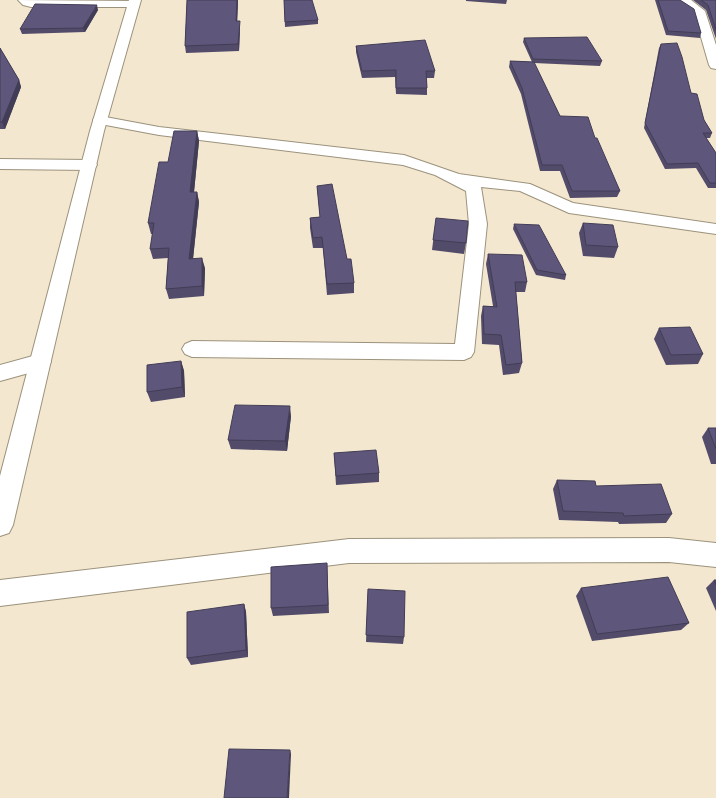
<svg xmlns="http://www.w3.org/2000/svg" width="716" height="798" font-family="Lora,serif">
<rect width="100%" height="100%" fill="#f3e7cf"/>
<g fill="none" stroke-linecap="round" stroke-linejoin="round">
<defs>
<g id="minor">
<polygon points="18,0 133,1 139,4 133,7 31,7 23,5"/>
<polygon points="679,0 691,0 705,11 716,45 716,69 711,68 709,65 694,13 677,2"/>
<polygon points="100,116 159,127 404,155 459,174 530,184 573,203 716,224 716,234 569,213 520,191 481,187 487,224 474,352 471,357 464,360 192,357 185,354 182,349 185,344 192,341 455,344 469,224 466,191 435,175 403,165 159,135 95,123 93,120 95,117"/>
<polygon points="0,159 89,160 95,162 97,165 95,168 89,170 0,169"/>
<polygon points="40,354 47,356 51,362 47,368 0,381 0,365"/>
<polygon points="669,538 716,543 716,567 669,562 349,563 0,606 0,580 349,539"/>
</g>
<polygon id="secondary" points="129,0 141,0 104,131 13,525 9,533 0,536 0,476 90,131"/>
</defs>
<use href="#minor" stroke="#9c927c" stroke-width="2"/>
<use href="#secondary" stroke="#9c927c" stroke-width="2"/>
<use href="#minor" fill="#fff" fill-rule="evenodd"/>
<use href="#secondary" fill="#fff" fill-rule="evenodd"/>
</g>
<g fill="#524b6a">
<polygon points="178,0 238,0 237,21 240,28 239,51 186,53 185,46 187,0"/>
<polygon points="284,0 318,20 318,24 285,27"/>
<polygon points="466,0 507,0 506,4 466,1"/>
<polygon points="655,0 680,0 701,33 700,38 666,35"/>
<polygon points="693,0 716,0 716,39 706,10"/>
<polygon points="98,10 85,32 22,34 20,29"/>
<polygon points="524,38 602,61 600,66 534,63 560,116 595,138 620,191 617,197 570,198 560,171 540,171 521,94 509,67 510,61 532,62 523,42"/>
<polygon points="661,44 691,93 704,120 712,133 710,138 706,138 716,153 716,188 708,188 696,168 665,169 644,128 659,48"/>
<polygon points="356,46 435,71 434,78 426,78 427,88 427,95 396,94 395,77 362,78 356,52"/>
<polygon points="0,48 19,80 21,87 5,129 0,129"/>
<polygon points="197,131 199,141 194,192 197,192 199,202 193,258 205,268 204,296 169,299 166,289 168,258 153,259 150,249 153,234 151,234 148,223 168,162"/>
<polygon points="317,186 347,259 354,283 354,293 327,295 323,248 313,248 310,228 310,218 320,217"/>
<polygon points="436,218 466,243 464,254 432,250"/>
<polygon points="583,223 618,247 614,258 583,256 579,233"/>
<polygon points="514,224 566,275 565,280 536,275 513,229"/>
<polygon points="488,254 527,282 525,292 516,292 522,363 519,373 503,375 499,345 482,344 481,316 483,306 493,306 486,264"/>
<polygon points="659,328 703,354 698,364 666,365 654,339"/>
<polygon points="181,361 184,371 185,397 151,402 147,392"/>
<polygon points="291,416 287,451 231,449 228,440"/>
<polygon points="708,428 716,428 716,464 711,464 702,437"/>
<polygon points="334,453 379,473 379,482 336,485"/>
<polygon points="557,480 596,486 672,514 666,523 619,524 618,522 559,520 553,489"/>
<polygon points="327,563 329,613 273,616 271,608"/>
<polygon points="714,580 716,580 716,611 706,588"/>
<polygon points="581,588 689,623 681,630 592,641 576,596"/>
<polygon points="368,589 404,637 403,644 366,642"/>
<polygon points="244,604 246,612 248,657 191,665 187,658"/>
</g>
<g fill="#423d56">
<polygon points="237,0 238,0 237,28 236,21"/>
<polygon points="97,5 98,10 85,32 83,28"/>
<polygon points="240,21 240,28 239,51 238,44"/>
<polygon points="19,80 21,87 5,129 2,122"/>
<polygon points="197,131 199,141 193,202 190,192"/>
<polygon points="197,192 199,202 192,269 189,259"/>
<polygon points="202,258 205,268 204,296 202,286"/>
<polygon points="181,361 184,371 185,397 182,387"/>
<polygon points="290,406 291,416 287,451 285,441"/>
<polygon points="244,604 246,612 248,657 246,650"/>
<polygon points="290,750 291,754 289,798 287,798"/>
</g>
<g fill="#5f577b" stroke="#423d56">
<polygon points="187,0 237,0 236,21 240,21 238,44 185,46"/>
<polygon points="284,0 312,0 318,20 285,22"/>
<polygon points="658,0 680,0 694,9 701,33 668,31"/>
<polygon points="701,0 716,0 716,30 708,5"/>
<polygon points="35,4 97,5 83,28 20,29"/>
<polygon points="587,37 602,61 533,59 524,38"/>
<polygon points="425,40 435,71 426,71 427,88 396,88 396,70 362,71 356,46"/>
<polygon points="677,43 682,57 691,93 697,94 704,120 712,133 703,133 716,153 716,183 710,183 698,163 667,164 645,123 661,44"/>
<polygon points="0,48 19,80 2,122 0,122"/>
<polygon points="510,61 534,62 560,116 588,117 595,138 597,138 620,191 572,191 562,165 542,165 522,88"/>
<polygon points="174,131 197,131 190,192 197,192 189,259 202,258 202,286 166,289 169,248 150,249 154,223 148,223 159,162 168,162"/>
<polygon points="332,184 347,259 351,259 354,283 327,284 322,237 313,238 310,218 320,217 317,186"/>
<polygon points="436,218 468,221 466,243 433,240"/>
<polygon points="583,223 613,225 618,247 586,245"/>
<polygon points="514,224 539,225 566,275 537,270"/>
<polygon points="488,254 522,255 527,282 515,282 522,363 506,365 501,335 484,334 483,306 497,307"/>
<polygon points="690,327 703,354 671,355 659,328"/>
<polygon points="181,361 182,387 147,392 147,365"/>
<polygon points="235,405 290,406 285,441 228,440"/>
<polygon points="708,428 716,428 716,449"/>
<polygon points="376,450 379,473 336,476 334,453"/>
<polygon points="557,480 595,481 596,486 661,484 672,514 624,516 623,513 563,511"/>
<polygon points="327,563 328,605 271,608 271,567"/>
<polygon points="668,577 689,623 597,634 581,588"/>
<polygon points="714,580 716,580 716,585"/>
<polygon points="368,589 405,591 404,637 366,635"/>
<polygon points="244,604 246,650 187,658 187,612"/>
<polygon points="229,749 290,750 287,798 224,798"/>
</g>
</svg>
